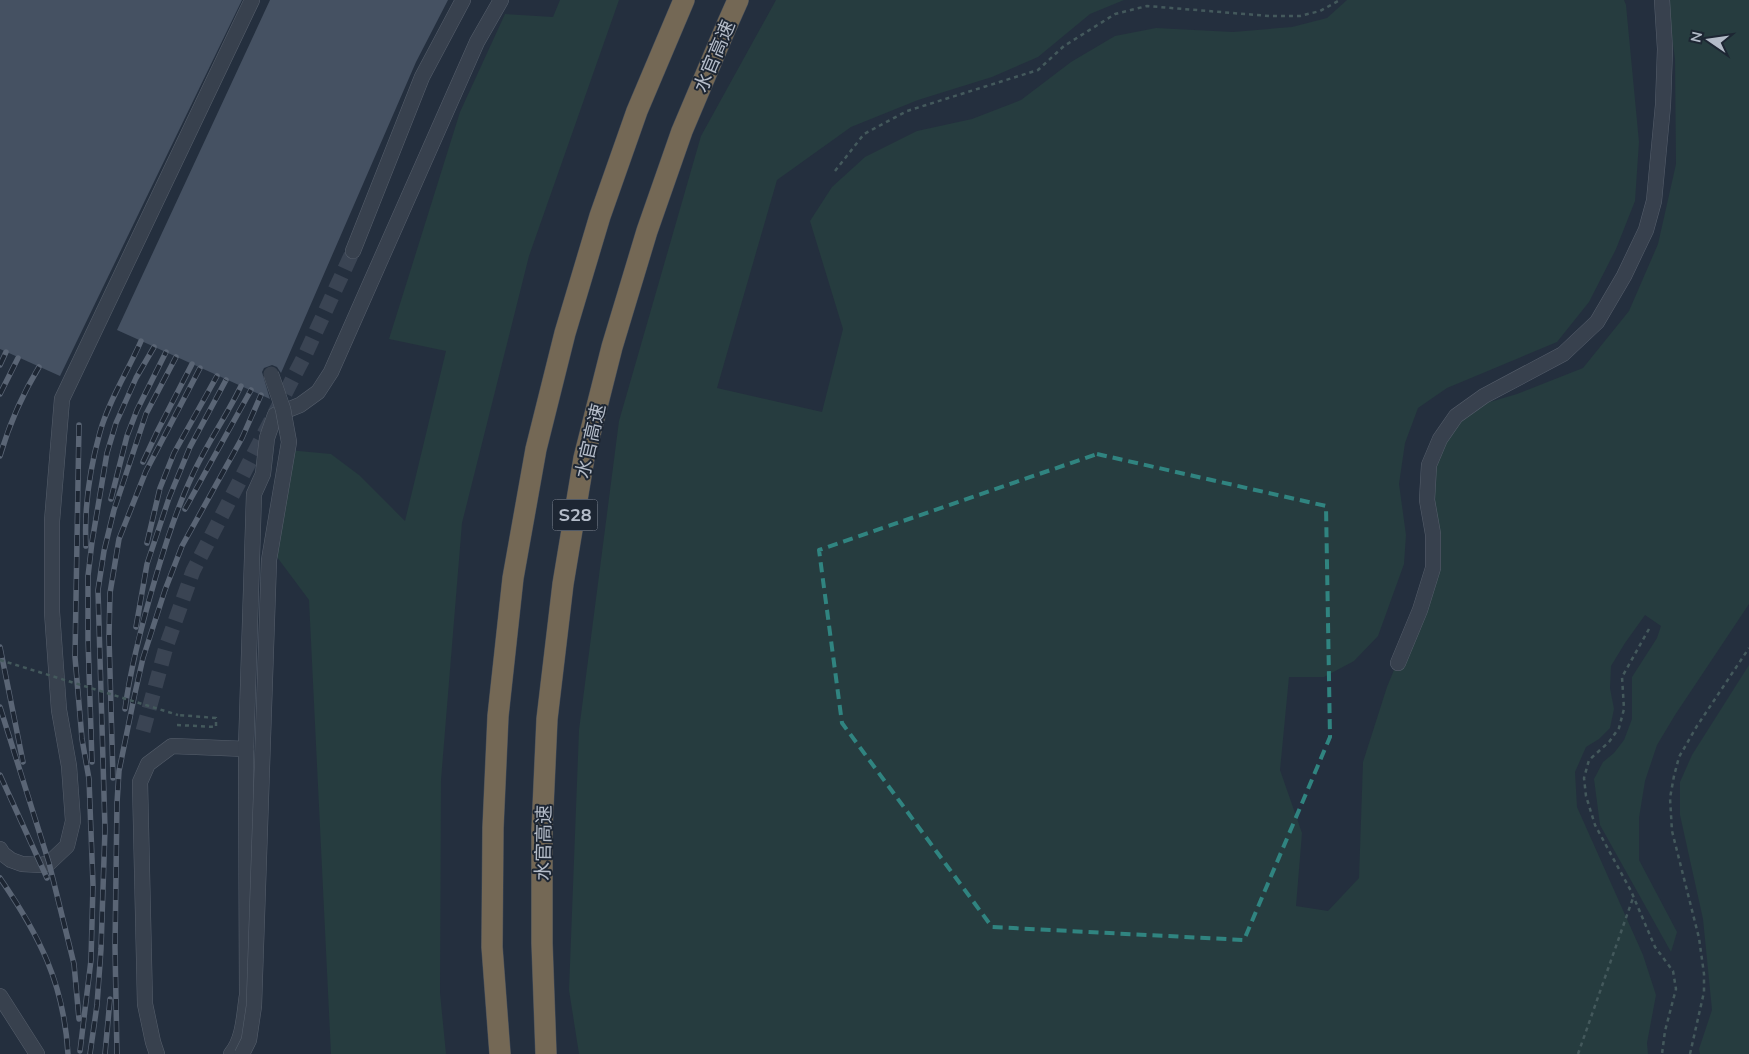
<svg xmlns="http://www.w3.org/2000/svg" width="1749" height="1054" font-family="Mulish,'Noto Sans SC',sans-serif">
<rect width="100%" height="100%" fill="#242f3e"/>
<g fill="#263c3f">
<polygon points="560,0 619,0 529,256 462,523 441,780 440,993 446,1054 331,1054 309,600 277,557 280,500 288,450 331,454 359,475 405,521 446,351 389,339 460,112 505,14 553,17"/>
<polygon points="776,0 1124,0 1090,14 1038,57 992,77 918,100 851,127 777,180 717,388 822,412 843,329 810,221 832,187 865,157 917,131 972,119 1021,100 1071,62 1115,36 1156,28 1233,32 1292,27 1327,18 1347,0 1624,0 1626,5 1639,142 1635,201 1616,249 1589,302 1557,342 1447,388 1418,408 1405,443 1399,484 1406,535 1404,564 1378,636 1354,661 1324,677 1289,677 1280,770 1302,833 1296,906 1328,911 1359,878 1363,762 1387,687 1423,599 1429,552 1431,446 1473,407 1517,394 1583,368 1629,311 1658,244 1676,164 1675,59 1667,0 1749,0 1749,604 1675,715 1657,745 1645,781 1639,818 1639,860 1677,932 1671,952 1600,825 1594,779 1603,762 1614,753 1624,740 1632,719 1632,677 1657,638 1661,626 1645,615 1625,643 1611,666 1610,688 1614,709 1610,728 1599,739 1586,747 1575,772 1577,807 1643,955 1656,995 1647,1043 1648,1054 579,1054 569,990 579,730 619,421 701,136"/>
<polygon points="1749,665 1749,1054 1700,1054 1699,1049 1712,1010 1703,919 1680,815 1680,782 1692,755"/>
</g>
<g fill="#455162">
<polygon points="0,0 242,0 60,376 0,349"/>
<polygon points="270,0 448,0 416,62 281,373 277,367 272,365 264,368 262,372 270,399 117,330"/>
</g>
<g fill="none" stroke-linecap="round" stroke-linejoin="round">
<polyline stroke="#3a4453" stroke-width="15" stroke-dasharray="15 8" stroke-linecap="butt" points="143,731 166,647 193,571 306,353 353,251"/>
<defs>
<g id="minor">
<polyline points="353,251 422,77 463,0"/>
<polyline points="1398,663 1420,610 1433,568 1433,534 1427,500 1429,465 1440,439 1456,416 1484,396 1563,354 1597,322 1624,276 1646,230 1654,201 1663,105 1665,49 1662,0"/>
<polyline points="0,849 3,854 11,860 22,864 41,865 49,863 67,846 73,821 69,766 59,710 52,612 52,521 62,399 252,0"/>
<polyline points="0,996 37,1054"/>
<polyline points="157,1054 153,1042 145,1004 140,782 148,764 172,746 246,749"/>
<path d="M 231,1054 C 244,1039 244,1013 247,995 L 246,749 L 254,494 L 263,474 L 267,438 L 275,415 L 300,405 L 318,392 L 331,372 L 477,42 L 501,0"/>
</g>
<g id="highway">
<polyline points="500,1054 492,947 493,828 498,716 513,578 536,449 565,333 600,216 637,111 684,0"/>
<polyline points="546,1054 542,943 542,830 547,719 563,584 584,458 612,347 647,231 682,131 726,27 738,0"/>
</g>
</defs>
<use href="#minor" stroke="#565f6c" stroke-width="16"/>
<use href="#highway" stroke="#434c59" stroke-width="22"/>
<g stroke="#44595c" stroke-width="2.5" stroke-dasharray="4 4" stroke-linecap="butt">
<polyline points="835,171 864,134 907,111 1038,70 1064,46 1115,14 1147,6 1269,16 1300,16 1320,11 1340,0"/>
<polyline points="1649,629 1622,677 1624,709 1619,728 1609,742 1589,760 1584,778 1586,796 1595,825 1631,891 1655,947 1673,971 1676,989 1665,1031 1662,1054"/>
<polyline points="177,725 216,727 216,718 178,715"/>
<polyline points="1578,1054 1633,898"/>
<polyline points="1690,1054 1704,992 1704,974 1699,938 1672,831 1670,798 1674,776 1679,757 1697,726 1749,648"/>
</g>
<use href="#minor" stroke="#38414e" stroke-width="15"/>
<use href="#highway" stroke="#746855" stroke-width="21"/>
<defs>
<g id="rail">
<polyline points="0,365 6,352"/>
<polyline points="0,394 18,358"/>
<polyline points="79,425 75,657 82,739 89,779 93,885 91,960 80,1051"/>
<path d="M 0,456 C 9,425 22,395 39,367"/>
<polyline points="143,462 158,430 192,364"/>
<polyline points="111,499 127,436 137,410 166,352"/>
<polyline points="185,509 251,390"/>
<polyline points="147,543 160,488 174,453 217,376"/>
<path d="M 86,546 C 84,508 90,468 100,432 C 109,400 128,371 141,341"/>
<polyline points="136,627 147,564 169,498 190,447 226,380"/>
<polyline points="0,647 23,762"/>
<polyline points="0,707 49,863 74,964 79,1019"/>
<path d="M 125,709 C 131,664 143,620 156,576 C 166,542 177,508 192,476 C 206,445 226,417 241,386"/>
<polyline points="92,762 88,639 88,576 92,542 107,453 116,423 136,378 154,347"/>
<polyline points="0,775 47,878"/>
<polyline points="113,778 109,637 110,593 119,539 146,471 200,368"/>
<path d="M 0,878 C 39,935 64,983 68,1054"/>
<polyline points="90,1054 97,1005 101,949 105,829 98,590 104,551 114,510 146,414 176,357"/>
<polyline points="105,1054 110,999"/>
<polyline points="117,1054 115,947 117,803 119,771 135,693 143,658 165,590 182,546 242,438 261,395"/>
</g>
</defs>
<use href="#rail" stroke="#5a6575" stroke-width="5.5"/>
<use href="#rail" stroke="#1d2633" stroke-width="4" stroke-dasharray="11" stroke-linecap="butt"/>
<defs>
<polyline id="minor-bridge" points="242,1054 249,1040 254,1006 269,560 289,442 283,409 271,374"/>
</defs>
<use href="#minor-bridge" stroke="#565f6c" stroke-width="16" stroke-linecap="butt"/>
<polyline stroke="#44595c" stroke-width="2.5" stroke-dasharray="4 4" stroke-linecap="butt" points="0,660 178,715"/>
<use href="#minor-bridge" stroke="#38414e" stroke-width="15"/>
</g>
<path fill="none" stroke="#308480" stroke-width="4" stroke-dasharray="10 6" stroke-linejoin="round" d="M 1097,454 L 1326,506 L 1330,737 L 1244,940 L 992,927 L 842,723 L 819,550 Z"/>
<g text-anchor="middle" stroke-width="4" stroke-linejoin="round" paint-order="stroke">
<rect fill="#1d2633" stroke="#878f9c" stroke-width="1" x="552.5" y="499.5" width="45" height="31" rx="4"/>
<g font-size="18" font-weight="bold" fill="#b4bcc9">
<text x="575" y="521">S28</text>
</g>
<g font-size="19" fill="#b4bcc9" stroke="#1d2633">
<text transform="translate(714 56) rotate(-67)" y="7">水官高速</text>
<text transform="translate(590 441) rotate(-77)" y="7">水官高速</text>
<text transform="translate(543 843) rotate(-89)" y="7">水官高速</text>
</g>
</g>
<g transform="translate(1709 40) rotate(283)" stroke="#1d2633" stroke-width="4" paint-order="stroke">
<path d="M0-4L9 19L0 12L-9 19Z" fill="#b4bcc9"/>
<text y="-8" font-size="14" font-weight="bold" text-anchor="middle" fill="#b4bcc9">N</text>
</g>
</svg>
